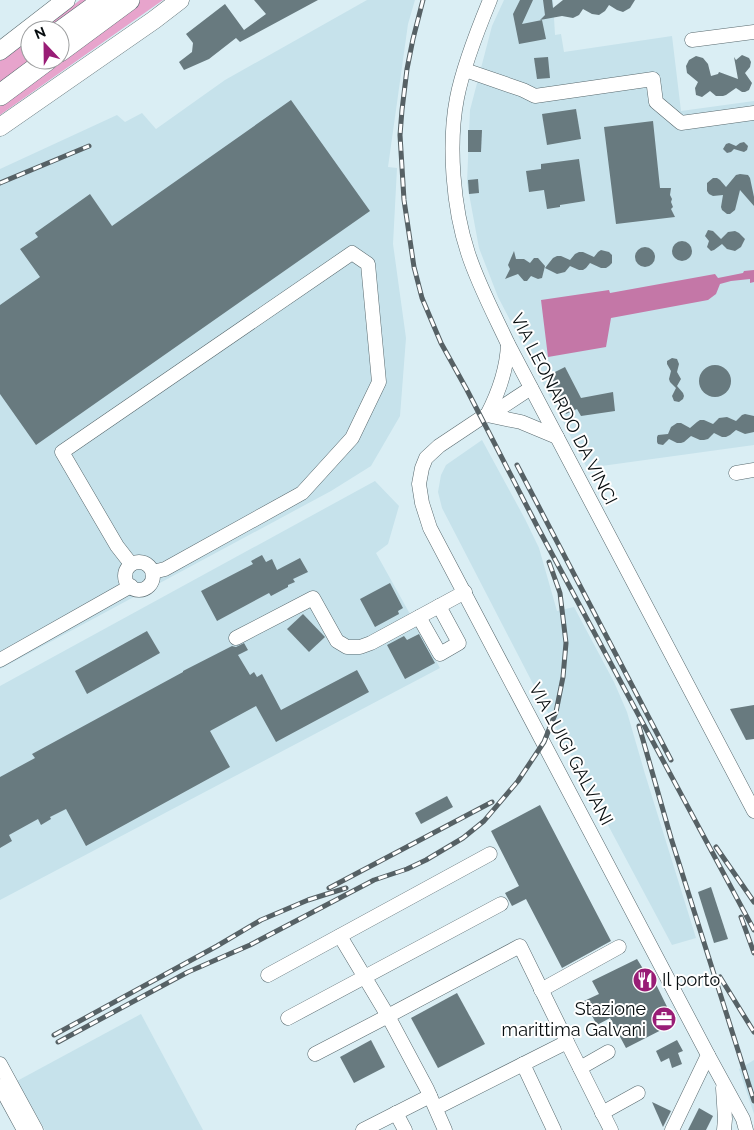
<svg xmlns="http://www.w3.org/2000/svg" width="754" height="1130" font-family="Raleway,sans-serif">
<rect width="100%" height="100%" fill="#daeef4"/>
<g fill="#c6e2eb">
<polygon points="367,0 415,0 408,24 388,167 397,168 393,244 406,338 400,416 371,466 331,491 0,669 0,169 117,115 125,122 142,113 156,129 225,80"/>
<polygon points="504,0 553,0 555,35 561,34 564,52 672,36 681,111 754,101 754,445 587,468 498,297 479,248 467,183 470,110 492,26"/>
<polygon points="482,440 525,519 539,548 557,611 574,607 614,682 627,712 645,774 696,938 672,945 546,709 442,508 438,492 441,475 446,465"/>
<polygon points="375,481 399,506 388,544 376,553 440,668 0,900 0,686"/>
<polygon points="141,1014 203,1130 45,1130 17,1081"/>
<polygon points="754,1060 754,1114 739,1069"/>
</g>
<polygon fill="#e7a4cc" points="80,0 163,0 0,115 0,61 30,38 30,60 60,60 60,30 40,30"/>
<polygon fill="#c477a7" points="754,270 754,282 750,283 750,279 731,281 720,284 716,294 708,300 611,318 606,347 548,357 541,300 609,290 610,293 715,274 718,278 743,273 744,271"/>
<g fill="#687a7f">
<polygon points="254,0 318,0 240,42 236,38 209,59 184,70 179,62 192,52 193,43 186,34 225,4 244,30 266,14"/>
<polygon points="520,0 533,0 522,24 542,20 546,39 519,44 513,14"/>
<polygon points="543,0 552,0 553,8 563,0 635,0 630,8 623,12 617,10 609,5 605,11 599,15 592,14 583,9 579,15 573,18 562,16 540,20 545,15"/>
<polygon points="742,55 749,58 751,62 750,67 745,73 752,83 749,90 745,92 742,92 736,88 726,95 723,96 716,96 710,91 702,97 696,95 695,88 698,82 687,73 686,66 689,60 696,56 703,58 708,64 711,76 718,74 719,72 738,79 734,57 736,60"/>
<polygon points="548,57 550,78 537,79 534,58"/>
<polygon points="291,100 370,211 36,445 0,394 0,305 40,277 20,249 38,237 35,233 90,194 112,226"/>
<polygon points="576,109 581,139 547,145 542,114"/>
<polygon points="653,121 660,188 671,188 670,195 672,199 671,202 673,207 671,209 675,217 616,224 604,127"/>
<polygon points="468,130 482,130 481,152 468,152"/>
<polygon points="744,142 748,146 747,150 744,152 734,149 731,152 727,153 723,149 726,144 729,143 736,146 740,143"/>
<polygon points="579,159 585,201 560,205 560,207 547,209 544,190 529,192 526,171 541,169 541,164"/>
<polygon points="740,174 748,175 750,178 754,197 754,206 740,190 735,210 730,214 727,214 722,210 721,207 723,195 713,196 709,194 707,191 707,183 713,178 717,178 720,180 726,187 736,175"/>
<polygon points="478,179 479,193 469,194 468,180"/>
<polygon points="708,230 713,231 721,239 728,232 735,231 739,233 745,239 741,247 735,251 727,249 722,244 714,250 711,251 707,247 709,241 705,236"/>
<circle cx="682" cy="251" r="10"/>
<circle cx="645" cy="257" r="10"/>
<polygon points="601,250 609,252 612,255 612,263 609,266 606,268 601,268 590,263 586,268 583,270 579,270 570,266 565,272 557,274 545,268 553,258 557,256 561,256 570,260 575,254 579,252 583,252 594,257 598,252"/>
<polygon points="514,251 516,259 524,259 530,263 534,258 538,258 545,266 542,278 538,279 531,276 527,281 524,281 518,274 505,279 510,269 508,265"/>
<polygon points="672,358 677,359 679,364 677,372 681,379 677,386 683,393 684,396 683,399 679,402 674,401 672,396 676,388 670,382 669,379 671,371 667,364 667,361"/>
<circle cx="715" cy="381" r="16"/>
<polygon points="565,367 581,398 613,392 615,411 581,416 577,409 566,414 547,376"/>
<polygon points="745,414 754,416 754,432 745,434 736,430 730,435 726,437 722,437 714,433 708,439 704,440 700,440 691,436 684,442 681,443 677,443 669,439 663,445 658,444 657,442 657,437 658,435 668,434 671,427 677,423 681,423 690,428 697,422 700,420 704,420 713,424 719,418 727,417 736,421 742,415"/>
<polygon points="262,555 266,562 272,559 277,570 300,558 308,572 293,579 295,582 288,585 288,587 271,596 269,593 217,621 201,591 253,564 251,561"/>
<polygon points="390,583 403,608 398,611 399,614 375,627 360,599"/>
<polygon points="303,614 325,637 309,652 287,629"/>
<polygon points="147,631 160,653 87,694 75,671"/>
<polygon points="419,634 435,663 405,679 387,645 404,636 407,640"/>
<polygon points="244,643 248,650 238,655 250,675 254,672 257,677 262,674 281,710 357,670 369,692 276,742 256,706 210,731 230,767 86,846 66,809 50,817 51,819 41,825 38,819 9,835 12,841 0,848 0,777 35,758 32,754 183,672 183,671 232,646 236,647"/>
<polygon points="754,705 754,739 746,740 730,709"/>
<polygon points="447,796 453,807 421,824 415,813"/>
<polygon points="540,805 611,941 562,968 526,899 512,906 505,893 519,886 491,831"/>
<polygon points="711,887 728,939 714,943 698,892"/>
<polygon points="637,959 645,972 649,970 675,1023 626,1048 610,1018 597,1025 584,1001 599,994 592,981"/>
<polygon points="457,993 485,1044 438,1068 411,1018"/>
<polygon points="371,1040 385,1067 354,1083 340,1057"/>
<polygon points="677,1040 683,1051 678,1053 682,1064 672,1068 669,1058 661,1062 656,1051"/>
<polygon points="652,1102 671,1111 663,1127"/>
<polygon points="699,1108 713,1116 706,1130 688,1130"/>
</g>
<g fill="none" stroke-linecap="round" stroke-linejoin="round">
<defs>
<g id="minor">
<path d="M 490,0 C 478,29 463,67 457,98 C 448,144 453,208 468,253 C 478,284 494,314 508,344 L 754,811"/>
<polyline points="692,40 754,32"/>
<polyline points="465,70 523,90 535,96 653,79 656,102 681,123 754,113"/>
<polyline points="531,388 499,409 481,418 439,446 426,458 422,468 419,484 422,503 430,528 708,1055 672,1130"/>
<path d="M 487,415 C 499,392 507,370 508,344"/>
<polyline points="487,415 521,422 557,437"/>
<polyline points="736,473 754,470"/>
<circle cx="139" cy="576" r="14"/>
<polyline points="131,564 117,546 62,452 352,253 368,264 379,382 352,438 302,493 165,569 153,572"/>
<polyline points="419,617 440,654 459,643 439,606"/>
<polyline points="236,638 313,598 337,641 347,647 360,647 371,643 465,592"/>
<polyline points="0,660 131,586"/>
<polyline points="268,975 490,854"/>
<polyline points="541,990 619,947"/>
<polyline points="288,1018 501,904"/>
<polyline points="567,1042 611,1130"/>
<polyline points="315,1054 388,1016 340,936"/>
<polyline points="708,1055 743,1119 746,1130"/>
<polyline points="0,1064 36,1130"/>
<polyline points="523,1064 554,1130"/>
<polyline points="580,1068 608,1052"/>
<polyline points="0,1086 24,1130"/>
<polyline points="723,1088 725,1119 724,1130"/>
<polyline points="436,1108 567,1042 520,946 388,1016 427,1089 445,1130"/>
<polyline points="396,1113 405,1130"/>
<polyline points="602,1113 638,1093"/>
<polyline points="363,1130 430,1096"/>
</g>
<g id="major">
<polyline points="0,51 66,0"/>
<polyline points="0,127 154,20 180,0"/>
</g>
<g id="highway">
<polyline points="60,32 104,0"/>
<polyline points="60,51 129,0"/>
<polyline points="0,95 47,60"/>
</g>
</defs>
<use href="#minor" stroke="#58696e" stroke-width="15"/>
<use href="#major" stroke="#58696e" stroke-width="19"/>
<use href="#highway" stroke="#58696e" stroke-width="22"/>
<use href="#minor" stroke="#fff" stroke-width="14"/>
<use href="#major" stroke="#fff" stroke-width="18"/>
<use href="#highway" stroke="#fff" stroke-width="21"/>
<defs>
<g id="rail">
<polyline points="423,0 413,39 407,69 402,110 400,135 404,200 414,267 422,298 441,343 467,390 537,526 754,930"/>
<polyline points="0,183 89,146"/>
<polyline points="517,465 671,760"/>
<polyline points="639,726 671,838 754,1101"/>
<polyline points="716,847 754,902"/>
<polyline points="329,888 492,802"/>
<polyline points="741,917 754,953"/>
<polyline points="720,977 754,1032"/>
<polyline points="54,1035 217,946 261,920 308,900 346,888"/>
<polyline points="58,1042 188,972 250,945 374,880 407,869 426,860 463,838 484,821 518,781 544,742 556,712 563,677 566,643 560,593 549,562"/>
</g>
</defs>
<use href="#rail" stroke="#566165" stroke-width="5"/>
<use href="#rail" stroke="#fff" stroke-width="3" stroke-dasharray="9" stroke-linecap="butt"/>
</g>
<defs>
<symbol id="restaurant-disc" viewBox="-11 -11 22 22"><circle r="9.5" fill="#991d76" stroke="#fff"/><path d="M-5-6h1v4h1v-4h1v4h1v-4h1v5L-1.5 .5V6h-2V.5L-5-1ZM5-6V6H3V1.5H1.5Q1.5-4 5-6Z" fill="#fff"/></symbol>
<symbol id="office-disc" viewBox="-11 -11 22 22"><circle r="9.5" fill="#991d76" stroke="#fff"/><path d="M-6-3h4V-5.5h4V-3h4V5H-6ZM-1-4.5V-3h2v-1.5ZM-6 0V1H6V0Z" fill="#fff"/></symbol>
</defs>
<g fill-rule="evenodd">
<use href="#restaurant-disc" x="631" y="966" width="28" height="28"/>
<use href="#office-disc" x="650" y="1005" width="28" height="28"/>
</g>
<g text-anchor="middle" stroke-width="4" stroke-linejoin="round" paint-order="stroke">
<g font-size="18" fill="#070d0f" stroke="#fff">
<text transform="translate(564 409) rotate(63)" y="6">VIA LEONARDO DA VINCI</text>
<text transform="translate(571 754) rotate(62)" y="6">VIA LUIGI GALVANI</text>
</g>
<g font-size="18" fill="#070d0f" stroke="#fff" text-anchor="start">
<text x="662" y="986">Il porto</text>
<text x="646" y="1015" text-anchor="end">Stazione<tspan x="646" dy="21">marittima Galvani</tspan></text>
</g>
</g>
<g transform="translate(45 45) rotate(338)"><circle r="24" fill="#ffffff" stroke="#9c9e9f"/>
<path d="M0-4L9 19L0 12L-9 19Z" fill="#991d76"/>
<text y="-8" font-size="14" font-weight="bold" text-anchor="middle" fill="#070d0f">N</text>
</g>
</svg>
